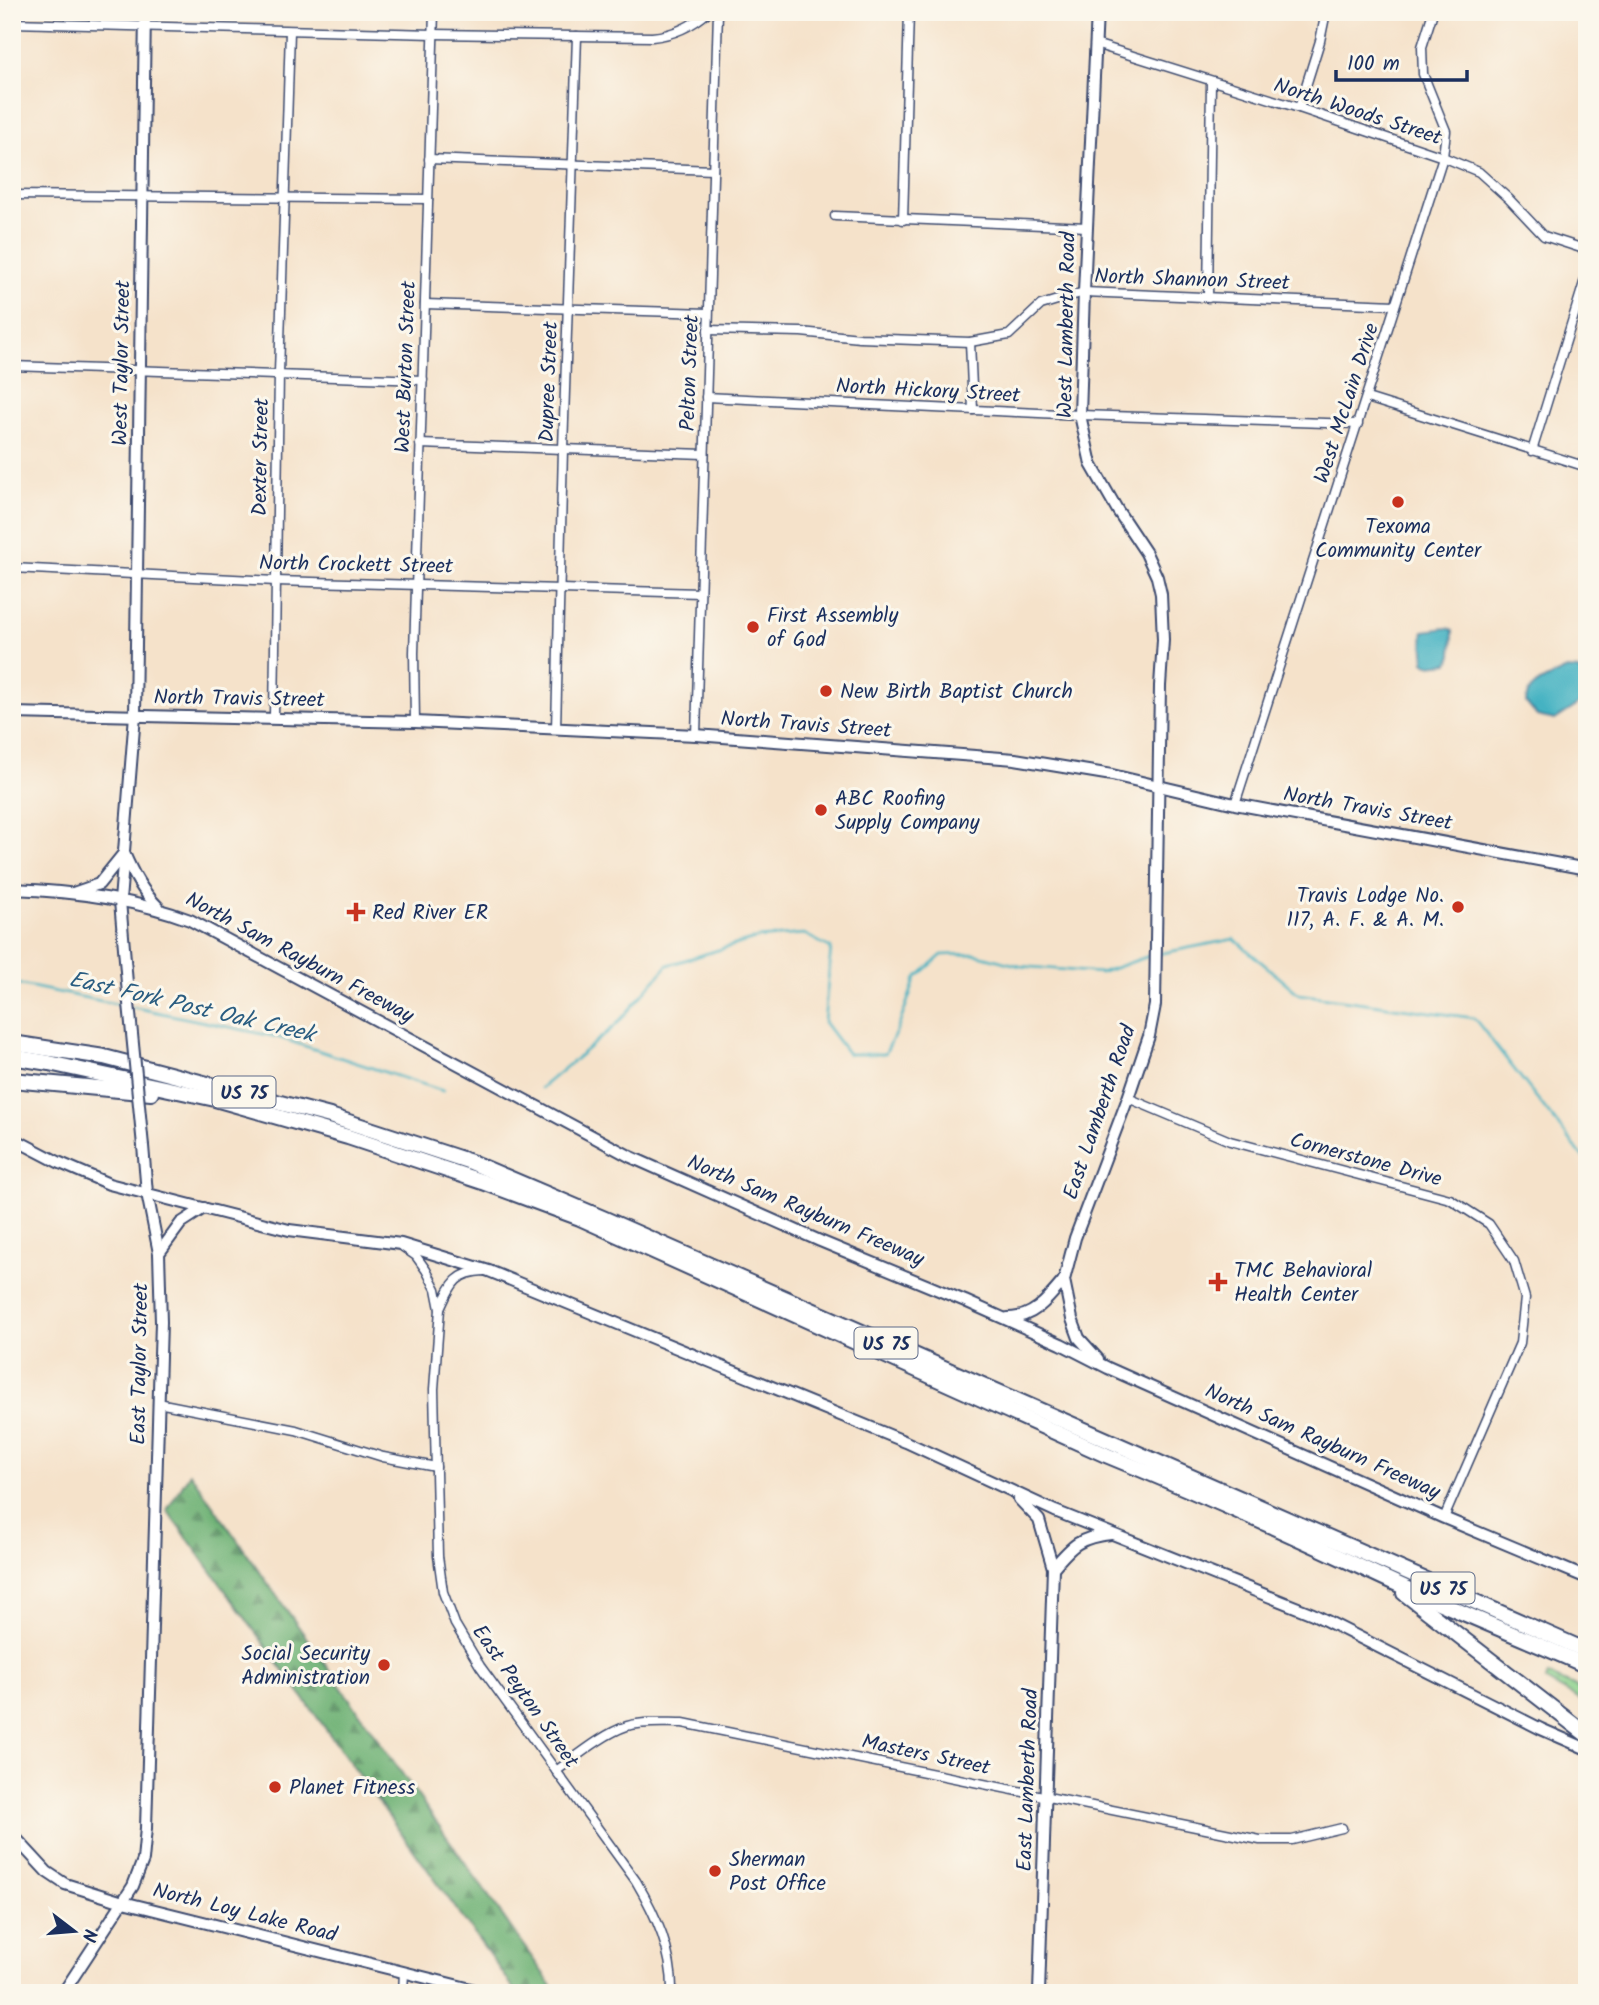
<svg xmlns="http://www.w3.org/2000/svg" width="1599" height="2005" font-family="Kalam,sans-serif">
<defs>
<pattern id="green-dots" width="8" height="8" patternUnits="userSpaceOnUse" patternTransform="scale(1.75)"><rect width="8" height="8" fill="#8cd18b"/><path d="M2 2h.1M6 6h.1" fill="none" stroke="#72aa75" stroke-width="1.8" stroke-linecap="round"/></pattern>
<pattern id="forest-firs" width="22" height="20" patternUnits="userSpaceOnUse" patternTransform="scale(1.75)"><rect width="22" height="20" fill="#71b377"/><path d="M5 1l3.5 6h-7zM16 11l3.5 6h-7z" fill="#5c9265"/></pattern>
</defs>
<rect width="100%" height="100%" fill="#fbf7ec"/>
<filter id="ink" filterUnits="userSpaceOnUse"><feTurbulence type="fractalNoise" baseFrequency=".0143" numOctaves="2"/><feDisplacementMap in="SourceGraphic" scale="14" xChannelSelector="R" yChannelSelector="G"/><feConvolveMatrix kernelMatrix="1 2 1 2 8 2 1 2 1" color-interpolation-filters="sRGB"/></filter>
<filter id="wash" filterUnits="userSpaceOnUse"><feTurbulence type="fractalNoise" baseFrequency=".00686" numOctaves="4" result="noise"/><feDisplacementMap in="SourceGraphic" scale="28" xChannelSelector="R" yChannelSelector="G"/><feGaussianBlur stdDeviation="1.57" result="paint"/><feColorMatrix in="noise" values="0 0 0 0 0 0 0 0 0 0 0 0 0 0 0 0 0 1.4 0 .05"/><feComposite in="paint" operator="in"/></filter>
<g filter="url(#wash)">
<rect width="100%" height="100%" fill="#f5e2ca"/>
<polygon fill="url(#green-dots)" stroke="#548074" stroke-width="2" points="1548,1675 1587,1692 1587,1704 1546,1681"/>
<polygon fill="url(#forest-firs)" stroke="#46716a" stroke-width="2" points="190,1473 557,1993 515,1990 167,1510"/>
<g fill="#45b2c2" stroke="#307090" stroke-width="2">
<path d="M 1447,628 L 1453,630 L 1452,655 L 1449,663 L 1428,665 L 1424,662 C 1425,652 1422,637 1424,631 Z"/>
<path d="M 1567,669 L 1578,670 L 1587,678 L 1587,699 L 1555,720 L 1537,716 L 1526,703 C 1526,683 1552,677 1567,669 Z"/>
</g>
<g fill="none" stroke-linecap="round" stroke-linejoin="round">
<g stroke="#45b2c2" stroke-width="2.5">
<polyline points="1158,954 1234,939 1299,994 1474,1018 1587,1162"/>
<polyline points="12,983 126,1006"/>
<polyline points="132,1007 277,1037 443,1091"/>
<polyline points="541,1088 616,1025 668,965 758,938 804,934 831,948 824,1022 848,1054 885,1054 898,1028 916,978 942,955 975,954 1020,966 1100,973 1152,955"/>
</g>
</g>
</g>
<g filter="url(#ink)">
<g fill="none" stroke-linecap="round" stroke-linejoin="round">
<defs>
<g id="street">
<path d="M 12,23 L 433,34 L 652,37 C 674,35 691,27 708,12"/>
<polyline points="1095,44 1299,108 1443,157 1479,172 1509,199 1544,236 1587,250"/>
<polyline points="1299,108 1320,41 1326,12"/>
<polyline points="429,159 713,170"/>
<polyline points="12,195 428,199"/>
<polyline points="835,216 1087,227"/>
<polyline points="903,220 909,12"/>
<polyline points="1208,298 1211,82"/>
<polyline points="425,304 708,313"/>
<polyline points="708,330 801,332 860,338 970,342 1009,335 1041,305 1084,292 1395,305"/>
<polyline points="970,342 973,410"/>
<polyline points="12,366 423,380"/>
<polyline points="706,397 1080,415 1358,424"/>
<polyline points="1367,398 1587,467"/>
<polyline points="420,444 704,454"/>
<polyline points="1532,451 1587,273"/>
<polyline points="12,568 276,581 700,593"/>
<polyline points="274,717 279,373 290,31"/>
<polyline points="415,722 414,653 434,12"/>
<polyline points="556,729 563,449 577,36"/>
<polyline points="696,735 718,12"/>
<polyline points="1235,804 1443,157 1446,131 1423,74 1422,47 1433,12"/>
<polyline points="1128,1098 1230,1141 1450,1199 1489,1224 1514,1261 1525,1298 1520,1343 1444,1518"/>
<path d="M 403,1247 L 416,1256 L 426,1270 L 436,1289 L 440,1309 L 434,1389 L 438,1556 L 443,1592 L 455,1624 L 480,1666 L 636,1881 C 656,1915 673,1952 672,1993"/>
<path d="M 440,1309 C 451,1285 455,1272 484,1271"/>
<polyline points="158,1403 296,1430 383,1457 436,1467"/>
<path d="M 556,1771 C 576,1757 603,1734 627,1726 C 645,1721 665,1723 683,1723 L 1260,1840 L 1292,1840 L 1342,1828"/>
<polyline points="403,1993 404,1972"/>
</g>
<g id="secondary">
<polyline points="1097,12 1084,292 1080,415 1091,464 1118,511 1146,553 1157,577 1161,594 1163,640 1160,686 1155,1005 1149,1036 1128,1098 1075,1238 1064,1280 1072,1319 1079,1338 1098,1359"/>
<polyline points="12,713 415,722 696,735 1015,759 1112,775 1235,804 1587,869"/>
<path d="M 12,889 C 72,891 134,899 190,920 L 631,1157 L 820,1241 L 965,1301 L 1061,1344 L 1108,1368 L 1444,1518 L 1587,1578"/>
<path d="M 73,893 L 99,884 L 124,853 C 133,874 142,891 159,908"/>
<polyline points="127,983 120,901 135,715 145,12"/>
<polyline points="12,1138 58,1162 109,1184 289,1230 401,1244 489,1271 906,1442 1055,1511 1313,1614 1541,1729 1587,1749"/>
<polyline points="159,1253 181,1223 204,1208"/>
<path d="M 1008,1318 C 1034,1318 1049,1298 1064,1280"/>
<polyline points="1019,1499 1039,1520 1053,1568 1039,1993"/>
<path d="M 1053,1568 C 1072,1545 1080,1537 1111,1534"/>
<polyline points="12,1834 47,1872 65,1884 123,1902 487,1993"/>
<polyline points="63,1993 133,1886 143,1860 146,1828 161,1322 159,1253 147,1193 143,1146"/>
</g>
<g id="highway">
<polyline points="12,1043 104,1057 330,1116 471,1162 605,1219 1587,1651"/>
<path d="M 12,1057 L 49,1063 L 215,1099 L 348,1137 L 483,1182 L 580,1218 L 1106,1455 C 1199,1493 1291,1534 1382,1577 C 1449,1608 1519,1636 1587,1666"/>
<polyline points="12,1080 151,1093"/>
<polyline points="1404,1593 1587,1735"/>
</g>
</defs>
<use href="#street" stroke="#3c4a6e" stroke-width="11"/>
<use href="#secondary" stroke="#3c4a6e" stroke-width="14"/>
<use href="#highway" stroke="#3c4a6e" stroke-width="18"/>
<use href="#street" stroke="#fff" stroke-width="8"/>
<use href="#secondary" stroke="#fff" stroke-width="10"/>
<use href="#highway" stroke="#fff" stroke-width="14"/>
<defs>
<polyline id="secondary-bridge" points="127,983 143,1146"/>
</defs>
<use href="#secondary-bridge" stroke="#3c4a6e" stroke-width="14" stroke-linecap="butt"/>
<use href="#secondary-bridge" stroke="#fff" stroke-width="10"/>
</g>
</g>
<g fill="#c8321e" stroke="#fbf7ec" stroke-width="2.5">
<circle cx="1398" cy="502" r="7"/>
<circle cx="753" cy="627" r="7"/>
<circle cx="826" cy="691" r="7"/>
<circle cx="821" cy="810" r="7"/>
<circle cx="1458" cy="907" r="7"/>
<path d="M352.5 901.5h7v7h7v7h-7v7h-7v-7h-7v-7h7z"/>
<path d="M1214.5 1271.5h7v7h7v7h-7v7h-7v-7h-7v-7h7z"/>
<circle cx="384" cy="1665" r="7"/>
<circle cx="275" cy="1787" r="7"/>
<circle cx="715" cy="1871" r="7"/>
</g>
<g text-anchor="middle" stroke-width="6" stroke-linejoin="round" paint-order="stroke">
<g fill="#fbf7ec" stroke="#5e6b89" stroke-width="2">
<rect x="212.5" y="1076.5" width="63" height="31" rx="5"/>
<rect x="854.5" y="1327.5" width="63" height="31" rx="5"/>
<rect x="1411.5" y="1572.5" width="63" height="31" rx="5"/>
</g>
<g font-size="19" font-weight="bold" fill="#1b2f5e">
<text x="244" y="1099">US 75</text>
<text x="886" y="1350">US 75</text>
<text x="1443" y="1595">US 75</text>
</g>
<g font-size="21" fill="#1b2f5e" stroke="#fbf7ec">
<text transform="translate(1358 111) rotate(18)" y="7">North Woods Street</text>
<text transform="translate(1192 279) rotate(2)" y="7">North Shannon Street</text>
<text transform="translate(1066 325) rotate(-89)" y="7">West Lamberth Road</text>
<text transform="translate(121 363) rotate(-89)" y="7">West Taylor Street</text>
<text transform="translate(405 367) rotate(-88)" y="7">West Burton Street</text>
<text transform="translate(689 373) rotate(-88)" y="7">Pelton Street</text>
<text transform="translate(548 382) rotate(-88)" y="7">Dupree Street</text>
<text transform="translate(928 390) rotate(3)" y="7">North Hickory Street</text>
<text transform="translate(1346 403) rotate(-72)" y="7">West McLain Drive</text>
<text transform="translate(260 457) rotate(-89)" y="7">Dexter Street</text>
<text transform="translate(356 564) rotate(1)" y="7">North Crockett Street</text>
<text transform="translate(239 698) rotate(1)" y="7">North Travis Street</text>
<text transform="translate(806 724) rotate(4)" y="7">North Travis Street</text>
<text transform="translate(1368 808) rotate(10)" y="7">North Travis Street</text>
<text transform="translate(300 957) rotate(28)" y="7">North Sam Rayburn Freeway</text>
<text transform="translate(1099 1112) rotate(-71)" y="7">East Lamberth Road</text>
<text transform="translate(1366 1159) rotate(15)" y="7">Cornerstone Drive</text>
<text transform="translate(806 1210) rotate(23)" y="7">North Sam Rayburn Freeway</text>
<text transform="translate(139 1364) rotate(-89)" y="7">East Taylor Street</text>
<text transform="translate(1323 1441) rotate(24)" y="7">North Sam Rayburn Freeway</text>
<text transform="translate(526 1696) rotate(55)" y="7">East Peyton Street</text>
<text transform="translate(926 1754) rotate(12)" y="7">Masters Street</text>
<text transform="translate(1027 1780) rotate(-88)" y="7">East Lamberth Road</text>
<text transform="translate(245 1912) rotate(14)" y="7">North Loy Lake Road</text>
</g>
<g font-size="21" fill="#1b2f5e" stroke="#fbf7ec" text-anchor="start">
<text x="1398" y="533" text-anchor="middle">Texoma<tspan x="1398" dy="24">Community Center</tspan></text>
<text x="767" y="622">First Assembly<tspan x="767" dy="24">of God</tspan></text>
<text x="840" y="698">New Birth Baptist Church</text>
<text x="835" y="805">ABC Roofing<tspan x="835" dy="24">Supply Company</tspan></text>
<text x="1444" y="902" text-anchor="end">Travis Lodge No.<tspan x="1444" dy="24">117, A. F. &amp; A. M.</tspan></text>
<text x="372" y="919">Red River ER</text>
<text x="1234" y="1277">TMC Behavioral<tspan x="1234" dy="24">Health Center</tspan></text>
<text x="370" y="1660" text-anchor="end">Social Security<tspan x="370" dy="24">Administration</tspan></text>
<text x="289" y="1794">Planet Fitness</text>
<text x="729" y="1866">Sherman<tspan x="729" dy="24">Post Office</tspan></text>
</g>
<g font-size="23" font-style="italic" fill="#2a5d81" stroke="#fbf7ec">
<text transform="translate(192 1006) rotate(13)" y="8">East Fork Post Oak Creek</text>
</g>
</g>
<rect width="1599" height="2005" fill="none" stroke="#fbf7ec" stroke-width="42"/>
<g transform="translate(74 1931) rotate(106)" stroke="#fbf7ec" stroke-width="5" paint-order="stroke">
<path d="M0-5L12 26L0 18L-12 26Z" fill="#1b2f5e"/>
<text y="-10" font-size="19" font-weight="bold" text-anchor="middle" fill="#1b2f5e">N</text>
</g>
<path d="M1336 70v10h131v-10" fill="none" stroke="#1b2f5e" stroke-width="3.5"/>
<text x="1347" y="70" font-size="21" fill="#1b2f5e" stroke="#fbf7ec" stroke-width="5" paint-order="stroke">100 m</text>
</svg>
